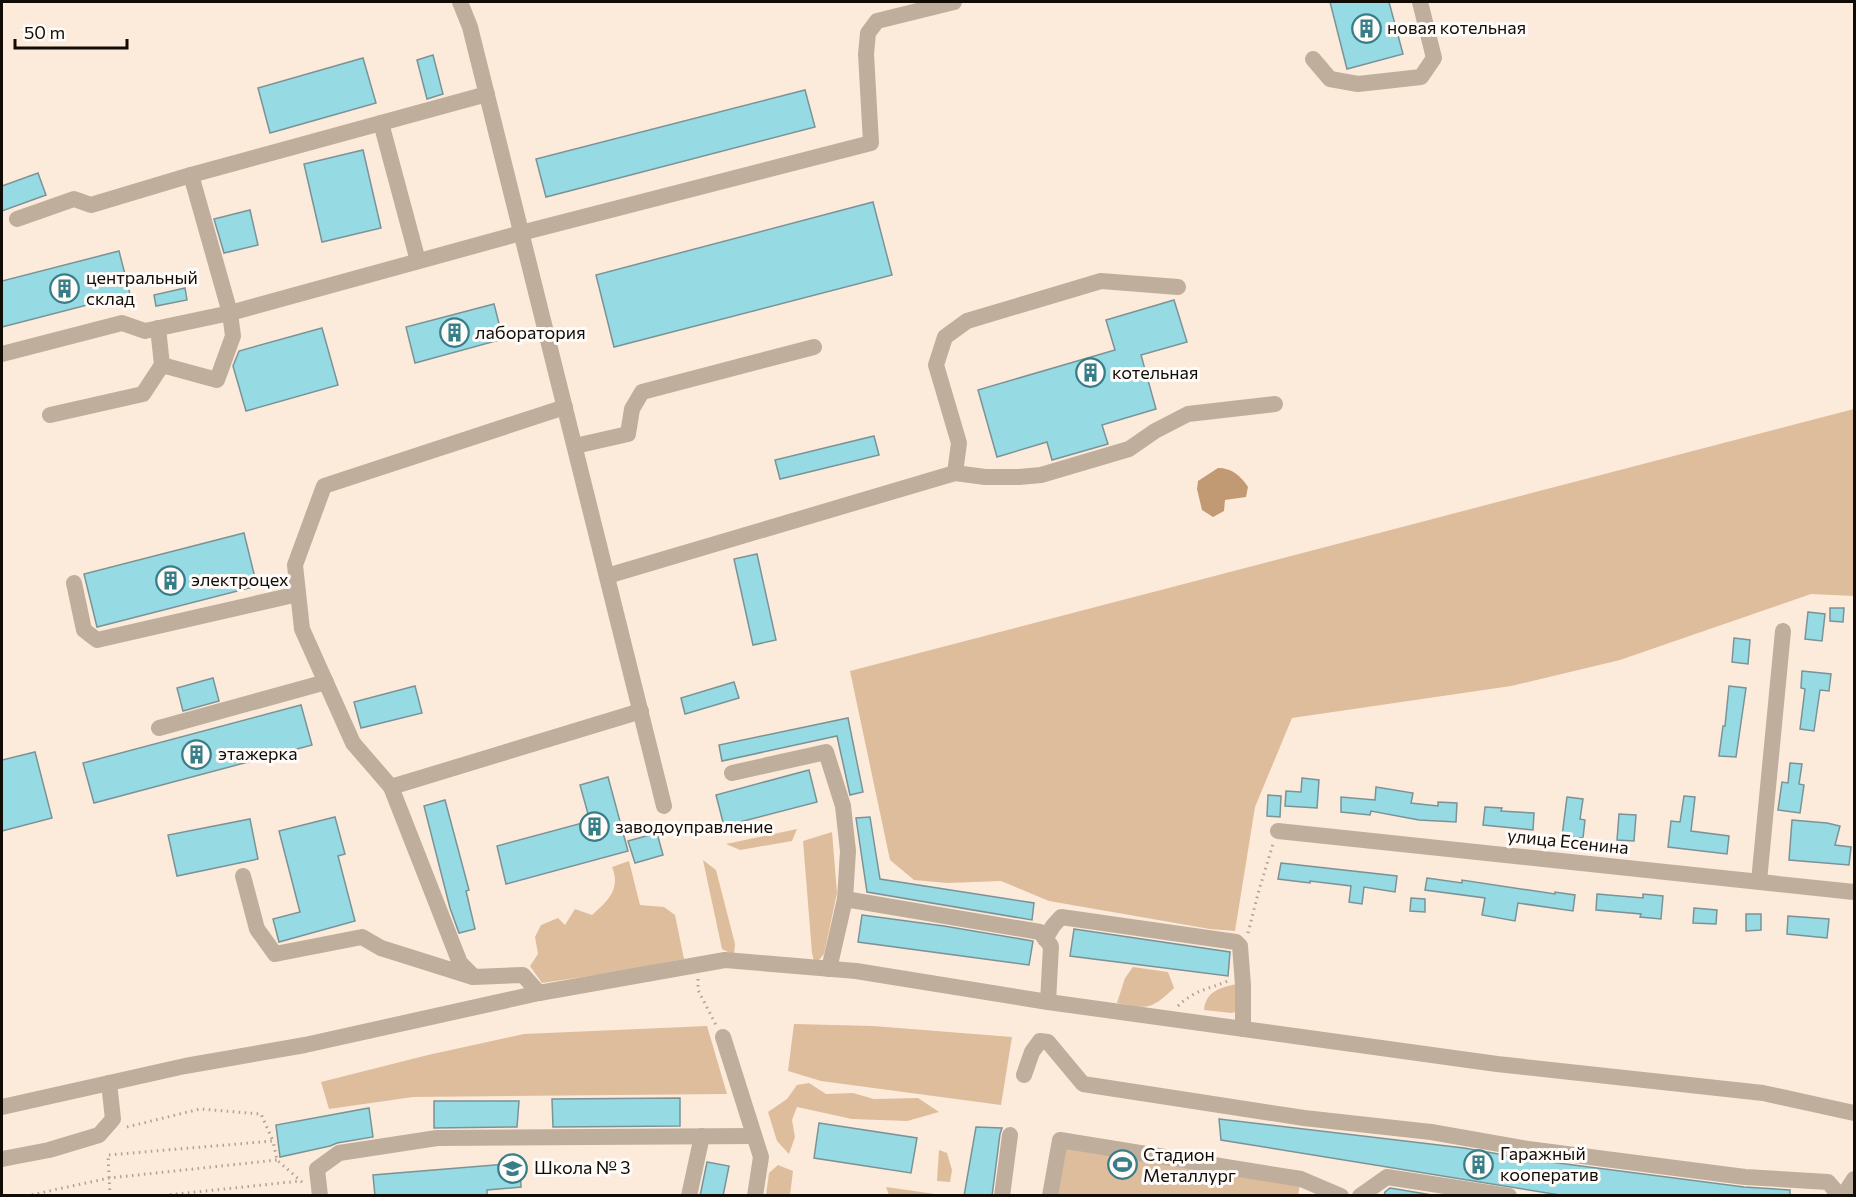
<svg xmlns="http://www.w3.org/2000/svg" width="1856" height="1197" font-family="Commissioner,sans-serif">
<rect width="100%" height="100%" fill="#fcebdb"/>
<g fill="#debd9c">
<polygon points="1854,409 1854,596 1811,594 1620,660 1511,686 1292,718 1255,807 1235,931 1210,929 1049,901 1001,881 948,883 914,880 890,860 850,671"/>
<polygon points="797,829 792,841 740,850 726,844"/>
<polygon points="832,832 837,893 824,954 819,960 814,961 812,953 803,841"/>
<polygon points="703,860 716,870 735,944 734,955 722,949"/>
<path d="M 629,861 L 640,905 L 664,907 L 675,915 L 684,959 L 623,971 L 542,983 L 530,966 L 538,954 L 535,937 L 541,925 L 558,918 L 565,925 L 575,909 L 592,915 C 608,901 621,889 612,867 Z"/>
<path d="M 1133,967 L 1168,972 L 1174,988 C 1151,1010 1148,1009 1117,1003 L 1125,978 Z"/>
<path d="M 1236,984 L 1237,1011 L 1232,1013 L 1204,1010 C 1206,991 1220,988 1236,984 Z"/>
<polygon points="794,1024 873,1026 1012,1037 1001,1105 821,1081 788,1071"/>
<polygon points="707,1026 727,1094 413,1097 329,1109 321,1082 428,1055 524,1034"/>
<polygon points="809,1083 826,1094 853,1093 874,1099 918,1098 939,1112 907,1121 852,1119 797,1107 792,1120 795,1137 789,1154 777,1141 768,1112 787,1099 797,1085"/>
<polygon points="1065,1146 1300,1184 1298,1196 1057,1196"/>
<polygon points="939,1150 947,1153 952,1170 950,1182 937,1181"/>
<polygon points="778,1165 793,1171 790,1195 766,1195 769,1173"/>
<polygon points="886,1187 942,1195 889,1195"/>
</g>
<path fill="#c19a74" d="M 1218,468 C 1232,468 1241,476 1248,487 L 1246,497 L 1225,500 L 1224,511 L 1213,517 L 1202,510 L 1197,489 L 1198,481 Z"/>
<g fill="#96dae4" stroke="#7b9397" stroke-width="1.5">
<polygon points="1330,2 1389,2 1403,54 1347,69"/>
<polygon points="433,55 443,94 427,99 417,60"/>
<polygon points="363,58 376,103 270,133 258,88"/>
<polygon points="805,90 815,127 546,197 536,159"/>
<polygon points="363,150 381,228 322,242 304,164"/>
<polygon points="38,173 46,195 2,211 2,186"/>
<polygon points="873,202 892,275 614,347 596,275"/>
<polygon points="250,210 258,245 224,253 214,219"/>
<polygon points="119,251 130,294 2,327 2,281"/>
<polygon points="185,288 187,300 156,306 154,295"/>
<polygon points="1174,300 1187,342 1141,355 1156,409 1102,425 1108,444 1052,460 1047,442 997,457 978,390 1115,350 1106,320"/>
<polygon points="494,304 503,339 415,363 406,327"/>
<polygon points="322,328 338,385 246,411 233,366 239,351"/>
<polygon points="874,436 879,455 780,479 775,460"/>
<polygon points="244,533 257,586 97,627 84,574"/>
<polygon points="757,554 776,640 753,645 734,559"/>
<polygon points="1830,608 1844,608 1843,622 1830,621"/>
<polygon points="1808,612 1825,614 1822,641 1805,639"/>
<polygon points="1734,638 1750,640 1748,664 1732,662"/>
<polygon points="1802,671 1831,674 1829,691 1820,690 1814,731 1800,729 1805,689 1801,688"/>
<polygon points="213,678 219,701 183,711 177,688"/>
<polygon points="734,682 739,698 685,714 681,698"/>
<polygon points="415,686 422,713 361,728 354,702"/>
<polygon points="1729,686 1746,688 1736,757 1719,756 1723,726 1725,726"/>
<polygon points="301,705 312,745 94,803 83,763"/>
<polygon points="848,718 863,792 850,795 837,736 722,761 719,745"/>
<polygon points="35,752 52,818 2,831 2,760"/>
<polygon points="1790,763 1802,764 1799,784 1804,785 1800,813 1778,810 1782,782 1788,783"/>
<polygon points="809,770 817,802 724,826 716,795"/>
<polygon points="608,777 628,851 506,884 497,846 590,821 580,785"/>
<polygon points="1302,778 1319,780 1317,808 1285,806 1286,791 1301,792"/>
<polygon points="1376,787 1413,793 1411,803 1438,806 1438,802 1457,803 1456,822 1419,820 1371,811 1370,815 1341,812 1341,797 1375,800"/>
<polygon points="1268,795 1281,796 1280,817 1267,816"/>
<polygon points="1684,796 1695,797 1691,831 1729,836 1727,854 1668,847 1671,821 1680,822"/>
<polygon points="1567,797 1583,799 1580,819 1585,820 1583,838 1562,836"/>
<polygon points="445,800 469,890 466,891 475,929 459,933 450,908 424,806"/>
<polygon points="1485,807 1502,808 1501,811 1534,813 1533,830 1483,825"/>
<polygon points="1619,814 1636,815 1634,841 1617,840"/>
<polygon points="335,817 345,854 338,856 355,921 279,942 273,919 300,912 279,831"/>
<polygon points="870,817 880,879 1034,903 1032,920 867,892 856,818"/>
<polygon points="250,819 258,859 177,876 168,835"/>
<polygon points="1792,820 1827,823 1840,826 1835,845 1851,847 1849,865 1789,860"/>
<polygon points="657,833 663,855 635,863 628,841"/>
<polygon points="1281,863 1397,876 1395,892 1364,887 1362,904 1349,902 1351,886 1310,881 1310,883 1278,879"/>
<polygon points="1427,878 1462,883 1462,880 1555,894 1555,892 1575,895 1573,911 1518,903 1515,921 1482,915 1485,898 1425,890"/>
<polygon points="1597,894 1643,898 1643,894 1663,896 1661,919 1640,917 1641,914 1596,910"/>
<polygon points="1411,898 1425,899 1425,912 1410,911"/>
<polygon points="1694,908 1717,910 1716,924 1693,923"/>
<polygon points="1746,914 1761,914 1761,930 1746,931"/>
<polygon points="862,915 944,926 1033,941 1029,965 858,942"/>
<polygon points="1788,916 1829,919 1827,938 1787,934"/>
<polygon points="1074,929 1230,952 1228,976 1070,956"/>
<polygon points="680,1098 680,1126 553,1127 552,1099"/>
<polygon points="434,1101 519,1101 517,1127 434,1128"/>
<polygon points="369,1108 373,1137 337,1143 330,1146 280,1157 276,1125"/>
<polygon points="1219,1119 1464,1148 1527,1159 1744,1187 1790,1190 1790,1196 1566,1196 1221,1140"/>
<polygon points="819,1123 917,1138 911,1173 814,1158"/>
<polygon points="976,1127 1002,1128 1000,1134 992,1196 964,1196"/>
<polygon points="707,1162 729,1166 723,1196 700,1196"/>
<polygon points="520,1163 521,1187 487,1190 487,1196 375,1196 373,1175"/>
<polygon points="1390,1188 1438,1196 1384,1196 1385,1192"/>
</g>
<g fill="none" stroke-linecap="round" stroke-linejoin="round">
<g stroke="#afa195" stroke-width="3" stroke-dasharray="1.5 4.5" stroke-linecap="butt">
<polyline points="1248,933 1259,890 1273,844"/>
<polyline points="698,979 698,990 716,1025"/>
<path d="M 1178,1006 C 1194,990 1209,989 1228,981"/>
<polyline points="127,1127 200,1109 261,1114 273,1141"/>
<polyline points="26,1196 109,1178 277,1160"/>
<polyline points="110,1196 108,1155 273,1141 277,1160 303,1183"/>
<polyline points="158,1196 300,1181"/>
</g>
<g stroke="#c0ae9d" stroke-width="16">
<polyline points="460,2 470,27 664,806"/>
<polyline points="1313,59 1330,79 1358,84 1421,77 1434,58 1420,2"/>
<polyline points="381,123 418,261"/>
<polyline points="17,219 74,199 91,205 191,175"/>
<polyline points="158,328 162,365"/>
<polyline points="2,354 122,323 145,331 230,313 191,175 487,94"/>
<polyline points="565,407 324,486 295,565 302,629 353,743 391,787 641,711"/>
<polyline points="50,415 143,394 162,365 217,380 233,336 230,313 521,233 871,143 866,54 868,33 877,21 954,2"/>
<polyline points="575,446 628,434 632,409 642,392 814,347"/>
<polyline points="955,473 985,477 1019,477 1041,475 1129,449 1155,431 1188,414 1275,404"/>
<polyline points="607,576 955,473 959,443 936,365 945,337 967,321 1101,281 1178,287"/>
<polyline points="74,583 84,630 97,640 298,594"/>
<polyline points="159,728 326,682"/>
<polyline points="732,773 826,752 843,806 848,851 845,899"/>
<polyline points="391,787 460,963 474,977 523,975 539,993 725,960 856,971 1048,1002 1497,1064 1763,1093 1854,1113"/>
<polyline points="1278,831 1854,892"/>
<polyline points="243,876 257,929 275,954 362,937 381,948 473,977"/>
<polyline points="1759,881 1783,631"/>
<polyline points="1045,939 1053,926 1061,917 1236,942 1240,946 1243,985 1243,1029"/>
<polyline points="829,969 845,899 1040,932 1051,946 1048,1002"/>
<polyline points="723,1037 761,1157 755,1196"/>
<polyline points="1024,1075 1032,1052 1040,1041 1048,1042 1083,1084 1304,1118 1431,1132 1528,1149 1745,1177 1828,1182 1840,1196"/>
<polyline points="2,1107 185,1066 305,1045 539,993"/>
<polyline points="2,1159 49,1150 99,1135 113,1119 109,1083"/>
<polyline points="320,1196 317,1169 339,1153 437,1138 754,1136"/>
<polyline points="689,1196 702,1136"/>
<polyline points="1002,1196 1010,1135"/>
<polyline points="1050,1196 1060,1140 1301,1179 1341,1196"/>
<polyline points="1360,1196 1387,1177 1509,1196"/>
<polyline points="1843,1196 1854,1179"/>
</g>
</g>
<defs>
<symbol id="building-ring" viewBox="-11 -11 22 22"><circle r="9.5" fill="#fefbf8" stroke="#377e88" stroke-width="1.5"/><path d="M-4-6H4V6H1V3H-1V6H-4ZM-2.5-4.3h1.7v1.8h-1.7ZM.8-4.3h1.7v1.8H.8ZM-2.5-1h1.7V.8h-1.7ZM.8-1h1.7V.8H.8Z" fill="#377e88"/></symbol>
<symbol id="stadium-ring" viewBox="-11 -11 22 22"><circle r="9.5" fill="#fefbf8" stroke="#377e88" stroke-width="1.5"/><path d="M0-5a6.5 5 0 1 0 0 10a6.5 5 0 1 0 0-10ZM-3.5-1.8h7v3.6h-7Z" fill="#377e88"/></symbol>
<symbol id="school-ring" viewBox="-11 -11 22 22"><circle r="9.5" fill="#fefbf8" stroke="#377e88" stroke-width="1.5"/><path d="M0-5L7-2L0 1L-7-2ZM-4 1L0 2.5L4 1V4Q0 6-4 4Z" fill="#377e88"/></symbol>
</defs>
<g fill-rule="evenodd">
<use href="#building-ring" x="1350" y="12" width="33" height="33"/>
<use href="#building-ring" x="48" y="272" width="33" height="33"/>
<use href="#building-ring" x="438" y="316" width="33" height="33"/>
<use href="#building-ring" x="1074" y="356" width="33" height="33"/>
<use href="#building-ring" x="154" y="564" width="33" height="33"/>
<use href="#building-ring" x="180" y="738" width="33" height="33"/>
<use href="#building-ring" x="578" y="810" width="33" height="33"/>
<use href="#building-ring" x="1462" y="1148" width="33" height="33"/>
<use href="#stadium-ring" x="1106" y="1148" width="33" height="33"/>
<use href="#school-ring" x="496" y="1152" width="33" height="33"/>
</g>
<g text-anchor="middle" stroke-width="6" stroke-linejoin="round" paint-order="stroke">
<g font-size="18" fill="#120c07" stroke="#fefbf8" text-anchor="start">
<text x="1387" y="34">новая котельная</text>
<text x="86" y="284">центральный<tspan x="86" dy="21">склад</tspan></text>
<text x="475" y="339">лаборатория</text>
<text x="1112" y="379">котельная</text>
<text x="191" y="586">электроцех</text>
<text x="218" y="760">этажерка</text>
<text x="615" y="833">заводоуправление</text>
<text x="1500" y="1160">Гаражный<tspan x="1500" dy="21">кооператив</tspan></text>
<text x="1143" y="1161">Стадион<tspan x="1143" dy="21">Металлург</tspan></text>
<text x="534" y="1174">Школа № 3</text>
</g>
<g font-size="18" fill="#120c07" stroke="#fefbf8">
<text transform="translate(1568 842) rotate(6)" y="6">улица Есенина</text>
</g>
</g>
<rect width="1856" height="1197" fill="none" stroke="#120c07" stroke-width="6"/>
<path d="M15 39v9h112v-9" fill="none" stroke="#120c07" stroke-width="3"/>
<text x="24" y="39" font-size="18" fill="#120c07" stroke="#fefbf8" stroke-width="4.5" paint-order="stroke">50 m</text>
</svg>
